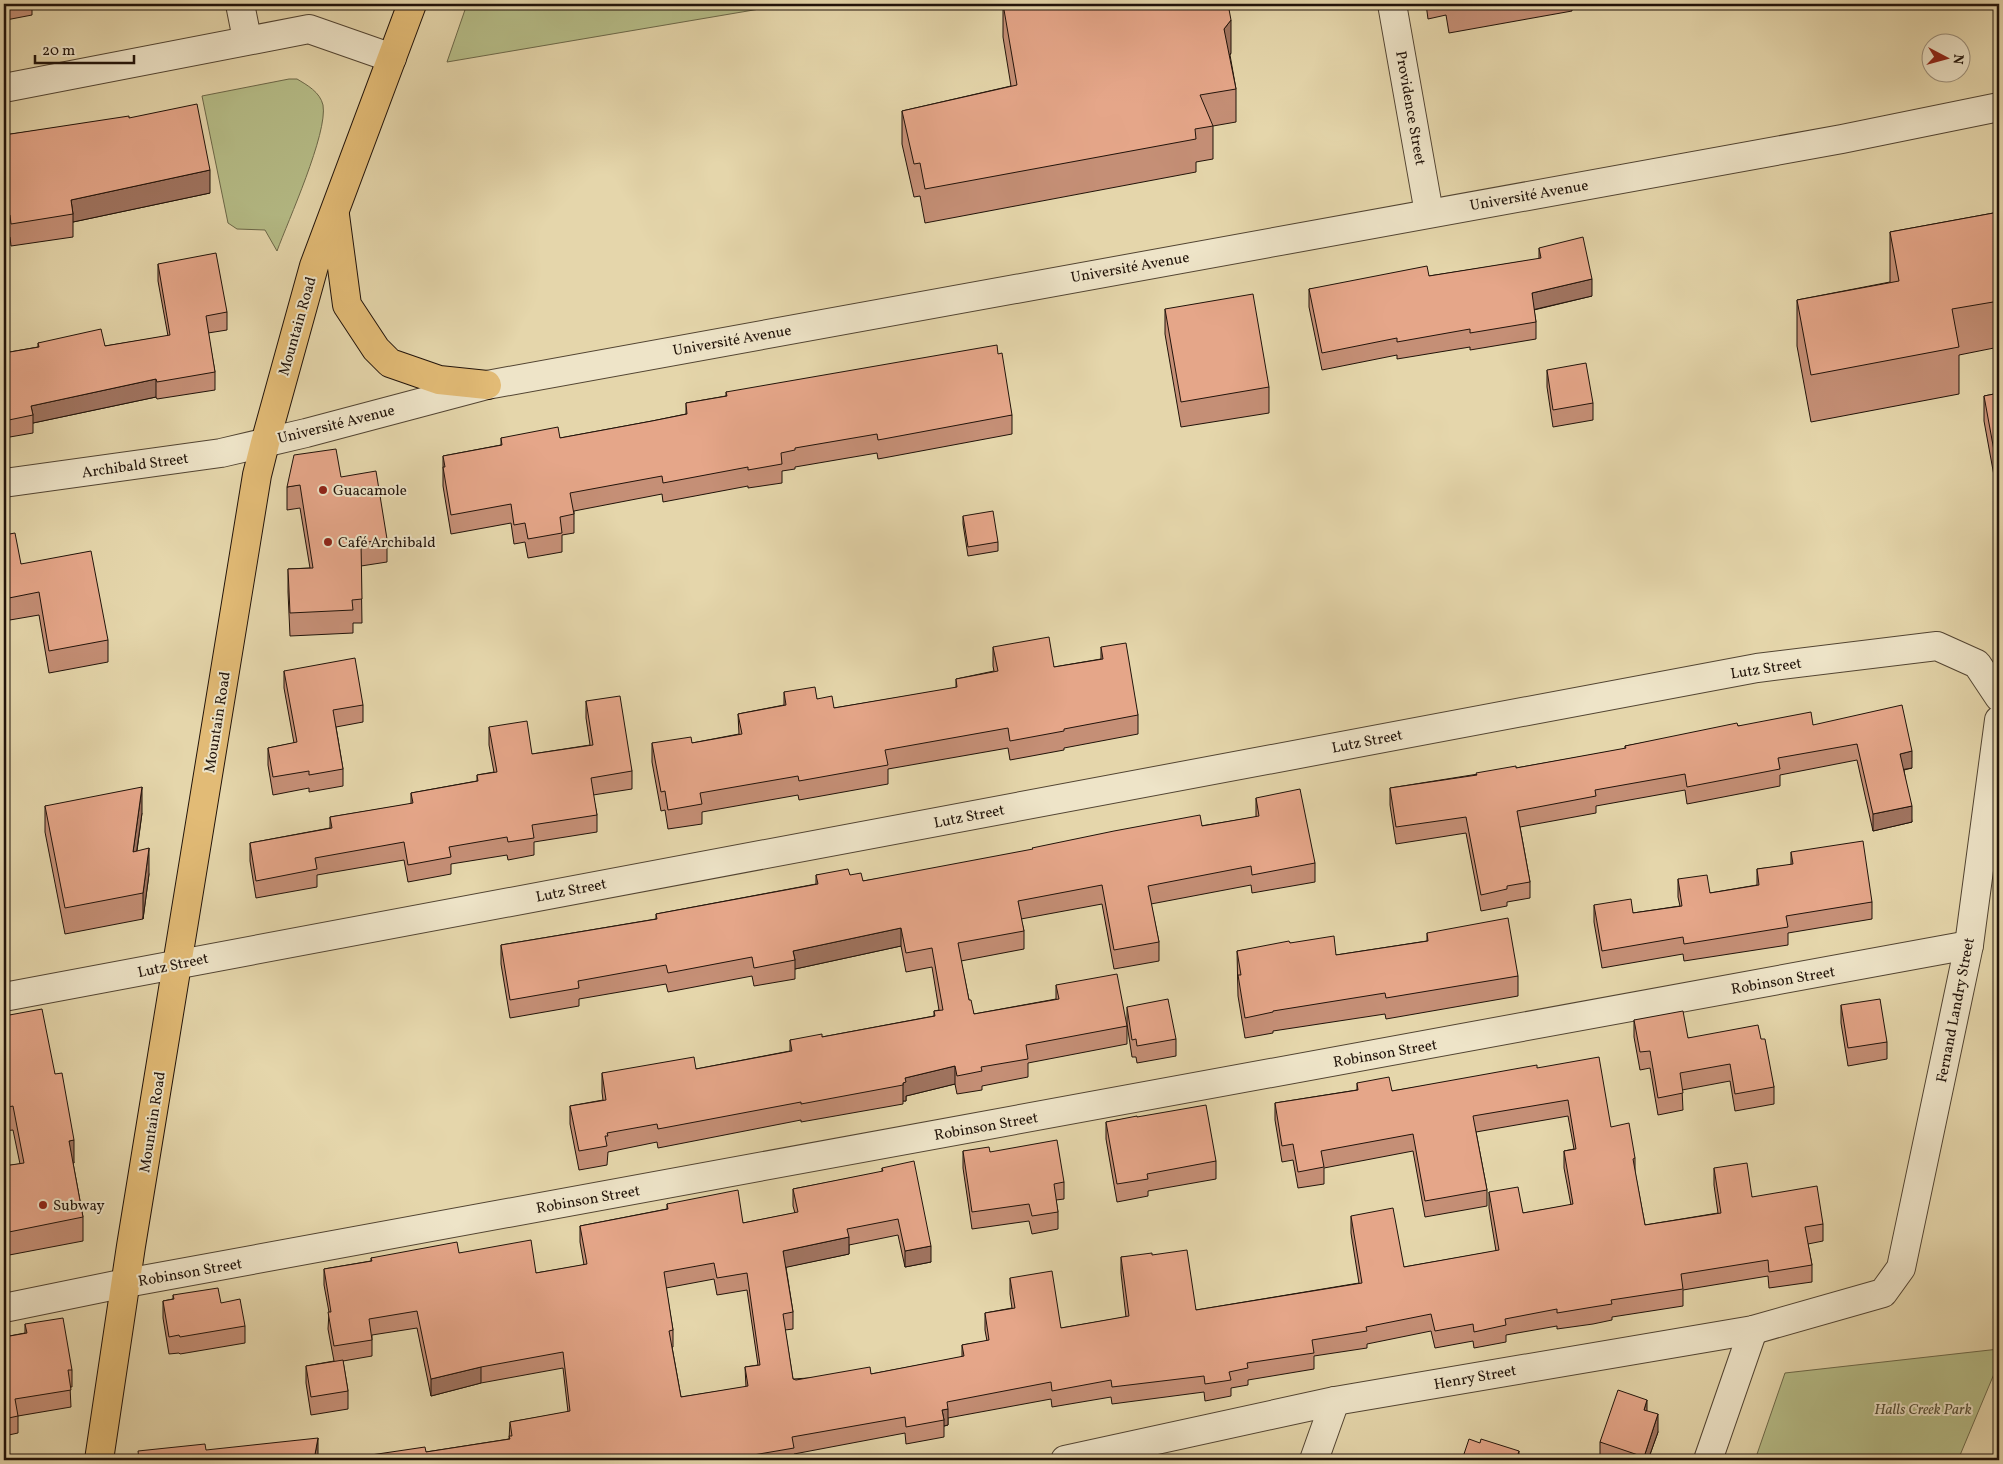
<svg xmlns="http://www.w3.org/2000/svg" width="2003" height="1464" font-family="Vollkorn,serif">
<rect width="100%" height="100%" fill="#e5d6ab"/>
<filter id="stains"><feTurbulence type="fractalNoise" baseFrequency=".004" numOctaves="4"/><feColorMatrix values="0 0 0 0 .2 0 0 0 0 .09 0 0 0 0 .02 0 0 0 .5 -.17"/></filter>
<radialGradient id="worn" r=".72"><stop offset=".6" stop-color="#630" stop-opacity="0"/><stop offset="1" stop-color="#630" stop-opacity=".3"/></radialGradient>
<g fill="#b6bd88" stroke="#6c6849">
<polygon points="467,4 789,4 447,62"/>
<path d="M 289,79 L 297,79 C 307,85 320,92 323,105 C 328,133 288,221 277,251 L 265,230 L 237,229 L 228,223 L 202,96 Z"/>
<polygon points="1999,1349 1999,1362 1958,1460 1755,1460 1785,1373"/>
</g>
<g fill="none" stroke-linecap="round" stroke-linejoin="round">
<defs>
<g id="minor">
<polyline points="240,4 247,39"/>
<polyline points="1392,4 1429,213"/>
<polyline points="4,88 309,29 392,58"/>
<polyline points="4,483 221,453 306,433 487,385 1842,139 1999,107"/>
<polyline points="4,997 1757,668 1937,646 1977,664 1999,697"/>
<polyline points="4,1308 126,1283 1969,945"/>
<polyline points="1065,1460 1335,1401 1753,1330 1883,1293 1901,1268 1969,945 1999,720"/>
<polyline points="1314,1460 1335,1401"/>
<polyline points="1708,1460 1753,1330"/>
</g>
<g id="major">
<polyline points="335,215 347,305 376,349 390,363 439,380 487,385"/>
<polyline points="99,1460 131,1246 257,475 265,443 314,266 412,4"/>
</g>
</defs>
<use href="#minor" stroke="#524432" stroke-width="30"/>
<use href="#major" stroke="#21130a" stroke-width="30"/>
<use href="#minor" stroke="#eee4c8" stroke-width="28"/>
<use href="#major" stroke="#e2bb76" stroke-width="28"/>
</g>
<g fill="#c58f76" stroke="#21130a" fill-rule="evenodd">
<polygon points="4,4 32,4 32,15 6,20 6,27 4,27"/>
<polygon points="1003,4 1231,53 1230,55 1236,89 1236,122 1213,126 1213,159 1196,162 1196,172 925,223 920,196 914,197 902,144 902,111 1011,86 1003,37"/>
<polygon points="1426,4 1572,4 1572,11 1449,33 1446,15 1428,19"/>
<polygon points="129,118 210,193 73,222 73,237 11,246 10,237 4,238 4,135"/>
<polygon points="1999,212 1999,347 1959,355 1959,394 1811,422 1797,346 1797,300 1890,282 1890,232"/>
<polygon points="1539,248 1592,296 1534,310 1536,322 1536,339 1470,350 1470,347 1397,359 1397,355 1322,370 1309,307 1309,289 1429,276 1539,259"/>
<polygon points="158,264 227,312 227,330 208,333 215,372 215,390 157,399 156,397 33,423 33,433 4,438 4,353 38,347 38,343 105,346 168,336 158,281"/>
<polygon points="1165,309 1269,387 1269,413 1181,427 1165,334"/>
<polygon points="1547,370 1593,403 1593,420 1553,427 1547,387"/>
<polygon points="726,392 1012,415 1012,434 878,459 877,453 795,467 795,469 782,471 782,483 748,488 748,486 663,502 662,494 574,511 574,533 562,535 562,552 528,558 525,542 514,544 511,523 451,534 443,486 443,456 501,445 501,438 560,438 652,421 686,414 686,403 726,396"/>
<polygon points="1999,393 1999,503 1984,421 1984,396"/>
<polygon points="341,477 387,539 387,562 361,566 362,623 353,623 353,633 290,636 288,592 288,569 310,568 300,508 287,510 287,487"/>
<polygon points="963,516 998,542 998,551 968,556 963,524"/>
<polygon points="4,535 21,564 108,640 108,662 49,673 39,615 4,621"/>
<polygon points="993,647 1054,667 1101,659 1101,647 1138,715 1138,734 1064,748 1064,750 1010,760 1008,748 888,769 888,784 799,800 798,795 702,812 702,824 668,829 665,810 661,811 652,762 652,743 692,743 739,734 738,714 784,705 784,692 817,699 834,708 956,688 956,679 994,671 993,666"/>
<polygon points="284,671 363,705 363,722 336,727 343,769 343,786 309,792 309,788 273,795 268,765 268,748 294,743 284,688"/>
<polygon points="586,701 632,771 632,789 593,795 597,815 597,832 534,842 534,855 508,860 507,855 451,864 451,874 408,882 404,860 317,875 317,887 256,898 250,861 250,843 330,828 330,817 411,804 411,793 477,781 477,775 494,772 489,745 489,727 532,754 590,745 586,718"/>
<polygon points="1813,725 1912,768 1904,770 1912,822 1873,831 1857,760 1780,775 1780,786 1687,804 1685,790 1596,806 1596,813 1520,827 1530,882 1530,898 1507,902 1507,906 1481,911 1466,833 1396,844 1390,805 1390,788 1516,768 1625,749 1625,746 1738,726"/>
<polygon points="1256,798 1315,863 1315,882 1252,893 1251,885 1151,904 1159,942 1159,961 1114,969 1102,904 1021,919 1024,931 1024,949 961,961 969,1000 974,1014 1056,999 1056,985 1127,1026 1127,1044 1028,1063 1028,1077 982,1086 982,1090 957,1094 955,1084 906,1096 906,1101 903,1101 903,1104 801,1122 801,1120 658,1148 657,1142 608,1152 607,1165 579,1170 570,1124 570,1106 603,1100 602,1092 602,1073 696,1069 790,1051 790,1040 822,1037 934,1016 934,1011 939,1010 932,967 906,972 901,946 795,969 795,979 754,986 752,976 668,992 666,984 579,999 579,1006 510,1018 501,964 501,945 656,919 656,914 816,884 816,875 850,875 863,881 1256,817"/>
<polygon points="45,806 142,813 137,851 149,874 143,919 65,934 45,832"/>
<polygon points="1791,852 1872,902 1872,919 1788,933 1788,945 1684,961 1683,954 1602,968 1594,922 1594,905 1633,913 1680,906 1678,897 1678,879 1710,893 1757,885 1757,869 1791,865"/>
<polygon points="1427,933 1518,976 1518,996 1386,1019 1385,1014 1273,1031 1273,1033 1245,1038 1238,996 1237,951 1290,943 1336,955 1427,941"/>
<polygon points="1841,1005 1887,1042 1887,1059 1848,1066 1841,1023"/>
<polygon points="1127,1007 1176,1039 1176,1056 1137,1063 1136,1057 1132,1057 1127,1024"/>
<polygon points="4,1016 55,1074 74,1163 73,1163 83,1217 83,1241 4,1256 4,1166 20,1164 13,1130 4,1131"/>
<polygon points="1634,1020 1688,1038 1761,1039 1774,1087 1774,1104 1735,1111 1730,1081 1682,1090 1683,1110 1658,1115 1650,1068 1640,1070 1634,1037"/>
<path d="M 1537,1068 L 1611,1127 L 1635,1158 L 1635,1172 L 1645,1225 L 1718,1213 L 1714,1185 L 1714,1168 L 1752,1197 L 1823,1224 L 1823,1241 L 1808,1244 L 1812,1265 L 1812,1282 L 1769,1288 L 1768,1276 L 1683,1290 L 1683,1306 L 1612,1317 L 1612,1320 L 1593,1324 L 1557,1329 L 1557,1326 L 1506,1335 L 1506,1342 L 1474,1348 L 1473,1341 L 1435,1348 L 1431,1331 L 1367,1344 L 1367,1348 L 1314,1356 L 1314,1369 L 1248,1380 L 1248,1385 L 1231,1388 L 1231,1396 L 1205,1401 L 1204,1392 L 1112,1404 L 1111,1397 L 1052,1407 L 1051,1399 L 948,1418 L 948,1425 L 944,1426 L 944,1437 L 906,1444 L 905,1433 L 794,1454 L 794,1460 L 337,1460 L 426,1452 L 509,1439 L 510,1422 L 568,1412 L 563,1368 L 481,1383 L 431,1396 L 417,1328 L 372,1335 L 372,1356 L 343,1361 L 348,1391 L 348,1409 L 311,1415 L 306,1383 L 306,1366 L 334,1361 L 328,1329 L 329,1312 L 324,1285 L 324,1269 L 371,1261 L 371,1258 L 459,1253 L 536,1273 L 584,1265 L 580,1242 L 580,1226 L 667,1209 L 667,1204 L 743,1223 L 795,1213 L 793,1206 L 793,1189 L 882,1172 L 882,1168 L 931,1262 L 905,1267 L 898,1235 L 849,1245 L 849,1254 L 786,1267 L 793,1312 L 793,1329 L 785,1330 L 793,1379 L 871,1374 L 962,1357 L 962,1345 L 987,1341 L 985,1330 L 985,1313 L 1012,1308 L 1010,1294 L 1010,1278 L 1061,1328 L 1126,1317 L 1121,1273 L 1121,1257 L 1152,1255 L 1196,1310 L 1359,1283 L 1351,1233 L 1351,1216 L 1404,1267 L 1496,1251 L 1489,1208 L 1489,1192 L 1523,1213 L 1571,1205 L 1564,1168 L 1564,1151 L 1574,1149 L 1568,1116 L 1476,1132 L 1487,1190 L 1487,1206 L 1425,1217 L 1413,1151 L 1324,1168 L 1324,1184 L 1298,1188 L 1293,1160 L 1282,1162 L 1275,1120 L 1275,1103 L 1357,1090 L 1357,1083 L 1392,1091 ZM 714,1279 L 717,1295 L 747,1290 L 758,1365 L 745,1367 L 746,1387 L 681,1397 L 672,1347 L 673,1347 L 673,1330 L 666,1288 Z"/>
<polygon points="1137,1117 1216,1161 1216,1179 1148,1191 1148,1196 1117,1202 1106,1139 1106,1122"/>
<polygon points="963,1151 990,1152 1064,1182 1064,1199 1056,1200 1058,1212 1058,1229 1032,1234 1029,1221 972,1229 963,1168"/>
<polygon points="173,1295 221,1303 245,1326 245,1343 180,1354 179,1353 169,1354 163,1318 163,1301 173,1299"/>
<polygon points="25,1324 72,1370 72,1387 70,1387 71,1407 18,1416 18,1433 4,1436 4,1337 25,1333"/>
<polygon points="1647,1411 1658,1432 1648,1460 1600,1460 1600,1442"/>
</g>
<g fill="#a07460" stroke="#21130a">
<polygon points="1231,20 1231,53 1224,62 1224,29"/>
<polygon points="210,170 210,193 73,222 73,214 71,200"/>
<polygon points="1592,279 1592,296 1532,310 1532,293"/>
<polygon points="156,379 156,397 33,423 33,415 31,406"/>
<polygon points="1912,751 1912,768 1900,770 1900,754"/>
<polygon points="142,787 142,813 133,877 133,852"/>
<polygon points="1912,806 1912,822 1873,831 1873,814"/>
<polygon points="149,848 149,874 143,919 143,893"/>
<polygon points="901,928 901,946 795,969 795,960 793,951"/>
<polygon points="955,1066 955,1084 906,1096 906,1101 903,1101 903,1083 905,1078"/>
<polygon points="74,1140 74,1163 69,1164 69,1141"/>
<polygon points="849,1237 849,1254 783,1268 783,1251"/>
<polygon points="931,1246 931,1262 905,1267 905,1251"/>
<polygon points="481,1367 481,1383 431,1396 431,1379"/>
<polygon points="1647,1400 1647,1417 1644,1410"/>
<polygon points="948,1409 948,1425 944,1426 944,1420 942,1410"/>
<polygon points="1658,1414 1658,1432 1648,1460 1644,1460 1644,1457"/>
<polygon points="318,1438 318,1454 316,1460 314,1460"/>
<polygon points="1519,1451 1519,1460 1516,1460"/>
</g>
<g fill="#e5a689" stroke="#21130a" fill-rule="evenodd">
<polygon points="4,4 6,4 6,9 4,10"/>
<polygon points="1003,4 1228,4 1231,20 1224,29 1236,89 1200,95 1213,126 1195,129 1196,139 925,189 920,163 914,164 902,111 1017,85"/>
<polygon points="197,104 210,170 71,200 73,214 11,224 10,215 4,216 4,135 129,116 129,118"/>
<polygon points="1999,212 1999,301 1952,309 1959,347 1811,375 1797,300 1899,281 1890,232"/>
<polygon points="1583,237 1592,279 1532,293 1536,322 1470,333 1470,329 1397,342 1397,338 1322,353 1309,289 1427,266 1429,276 1541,258 1539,248"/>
<polygon points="216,253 227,312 206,316 215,372 157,382 156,379 31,406 33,415 4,421 4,353 39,347 38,343 101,329 105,346 170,335 158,264"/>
<polygon points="1253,294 1269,387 1181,402 1165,309"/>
<polygon points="997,345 998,354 1002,353 1012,415 878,440 877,434 795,448 795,450 781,453 782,464 748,470 748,467 663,483 662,476 570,493 574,514 560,517 562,533 528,539 525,523 514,525 511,504 451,515 443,467 445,467 443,456 502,445 501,438 558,427 560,438 652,421 687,414 686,403 727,396 726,392"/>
<polygon points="1586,363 1593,403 1553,410 1547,370"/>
<polygon points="1999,393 1999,478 1984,396"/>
<polygon points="336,449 341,477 376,471 387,539 361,543 362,599 352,600 353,610 290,613 288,569 313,568 300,485 287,487 294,455"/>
<polygon points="993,511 998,542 968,547 963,516"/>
<polygon points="15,533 21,564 91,551 108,640 49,651 39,592 4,599 4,535"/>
<polygon points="1049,637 1054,667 1103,659 1101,647 1126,643 1138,715 1064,729 1064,731 1010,741 1008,728 885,750 888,765 799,781 798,776 700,793 702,804 668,810 665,791 661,792 652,743 691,737 692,743 742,734 738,714 786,705 784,692 815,687 817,699 832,696 834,708 957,687 956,679 998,671 993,647"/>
<polygon points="355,658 363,705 333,710 343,769 309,775 309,771 273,777 268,748 297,742 284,671"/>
<polygon points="620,696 632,771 591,778 597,815 532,825 534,838 508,842 507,837 449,847 451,857 408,865 404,842 315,858 317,869 256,881 250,843 332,828 330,817 413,803 411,793 478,781 477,775 497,772 489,727 527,721 532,754 593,745 586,701"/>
<polygon points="1902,705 1912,751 1900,754 1912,806 1873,814 1857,744 1778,758 1780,769 1687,787 1685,774 1595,790 1596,796 1517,811 1530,882 1507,886 1507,889 1481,895 1466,817 1396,827 1390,788 1477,775 1476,773 1516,766 1516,768 1626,748 1625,746 1737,723 1738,726 1811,712 1813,725"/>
<polygon points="142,787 133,852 149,848 143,893 65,908 45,806"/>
<polygon points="1300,789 1315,863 1252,875 1251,866 1148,886 1159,942 1114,950 1102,885 1018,901 1024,931 958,943 969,1000 971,1000 974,1014 1059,999 1056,985 1117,974 1127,1026 1026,1045 1028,1059 981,1067 982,1071 957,1076 955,1066 905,1078 906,1082 903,1083 903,1085 801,1104 801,1102 658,1129 657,1124 607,1133 608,1136 605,1136 607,1146 579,1151 570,1106 606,1100 602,1073 694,1057 696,1069 792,1051 790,1040 822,1034 822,1037 935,1016 934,1011 943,1010 932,948 906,953 901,928 793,951 795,960 754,968 752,957 668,973 666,965 578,981 579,988 510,1000 501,945 657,919 656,914 818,884 816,875 848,869 850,875 861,873 863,881 1033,849 1032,848 1114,831 1200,815 1202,826 1259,816 1256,798"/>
<polygon points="1863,841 1872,902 1786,916 1788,927 1684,944 1683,937 1602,951 1594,905 1631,899 1633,913 1682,906 1678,879 1707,875 1710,893 1759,885 1757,869 1793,864 1791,852"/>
<polygon points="1508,918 1518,976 1386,998 1385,993 1273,1011 1273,1012 1245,1018 1238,975 1241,975 1237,951 1289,941 1290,943 1334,936 1336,955 1428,941 1427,933"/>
<polygon points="1168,999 1176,1039 1137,1046 1136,1039 1132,1040 1127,1007"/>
<polygon points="1880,999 1887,1042 1848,1048 1841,1005"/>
<polygon points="42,1009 55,1074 62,1073 74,1140 69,1141 83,1217 4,1233 4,1166 24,1163 13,1106 4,1108 4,1016"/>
<polygon points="1683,1011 1688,1038 1758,1025 1761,1039 1765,1039 1774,1087 1735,1094 1730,1064 1680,1073 1683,1093 1658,1098 1650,1051 1640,1052 1634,1020"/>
<path d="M 1599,1057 L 1611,1127 L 1629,1123 L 1635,1158 L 1633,1159 L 1645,1225 L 1721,1213 L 1714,1168 L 1747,1163 L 1752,1197 L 1817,1186 L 1823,1224 L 1805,1227 L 1812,1265 L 1769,1272 L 1768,1260 L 1681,1274 L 1683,1289 L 1611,1300 L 1612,1304 L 1593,1307 L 1557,1313 L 1557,1309 L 1505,1319 L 1506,1325 L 1474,1332 L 1473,1324 L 1435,1331 L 1431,1314 L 1366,1327 L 1367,1331 L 1312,1340 L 1314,1353 L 1247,1363 L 1248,1368 L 1229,1372 L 1231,1380 L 1205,1384 L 1204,1376 L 1112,1387 L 1111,1380 L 1052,1391 L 1051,1382 L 947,1402 L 948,1409 L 942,1410 L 944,1420 L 906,1427 L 905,1417 L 792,1437 L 794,1448 L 730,1459 L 731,1460 L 337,1460 L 425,1447 L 426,1452 L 510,1439 L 509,1436 L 512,1436 L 510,1422 L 570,1411 L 563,1352 L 481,1367 L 431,1379 L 417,1311 L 369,1319 L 372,1340 L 334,1346 L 328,1312 L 331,1312 L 324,1269 L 372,1261 L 371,1258 L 457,1242 L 459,1253 L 531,1240 L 536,1273 L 587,1264 L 580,1226 L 668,1209 L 667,1204 L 738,1190 L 743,1223 L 798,1212 L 793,1189 L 883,1171 L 882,1168 L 914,1161 L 931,1246 L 905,1251 L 898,1219 L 847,1229 L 849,1237 L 783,1251 L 793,1312 L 783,1314 L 793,1379 L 796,1380 L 870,1367 L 871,1374 L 964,1356 L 962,1345 L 989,1340 L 985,1313 L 1015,1308 L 1010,1278 L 1052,1271 L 1061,1328 L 1129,1316 L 1121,1257 L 1152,1253 L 1152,1255 L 1187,1250 L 1196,1310 L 1362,1283 L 1351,1216 L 1393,1208 L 1404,1267 L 1499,1250 L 1489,1192 L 1518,1187 L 1523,1213 L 1573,1204 L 1564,1151 L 1576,1149 L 1568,1100 L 1473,1116 L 1487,1190 L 1425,1201 L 1413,1134 L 1321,1151 L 1324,1167 L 1298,1172 L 1293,1144 L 1282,1146 L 1275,1103 L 1358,1090 L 1357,1083 L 1389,1077 L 1392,1091 L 1537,1065 L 1537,1068 ZM 714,1263 L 717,1278 L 747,1273 L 760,1365 L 745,1367 L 748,1386 L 681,1397 L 669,1331 L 673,1330 L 664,1272 Z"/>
<polygon points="1206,1105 1216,1161 1147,1174 1148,1179 1117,1184 1106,1122 1137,1116 1137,1117"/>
<polygon points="1057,1140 1064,1182 1054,1184 1058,1212 1032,1216 1029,1204 972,1212 963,1151 989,1147 990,1152"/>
<polygon points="218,1288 221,1303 240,1299 245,1326 180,1337 179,1335 169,1337 163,1301 174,1299 173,1295"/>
<polygon points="63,1318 72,1370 68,1370 71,1390 15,1399 18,1416 4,1419 4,1337 27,1333 25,1324"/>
<polygon points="343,1360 348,1391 311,1397 306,1366"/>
<polygon points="1618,1390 1647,1400 1644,1410 1658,1414 1644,1457 1600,1442"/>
<polygon points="318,1438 314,1460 139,1460 138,1451 205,1444 206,1450"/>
<polygon points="1469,1439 1480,1443 1481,1439 1519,1451 1516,1460 1462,1460"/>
<polygon points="335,1458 336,1460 320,1460"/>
</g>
<g fill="#8f2418" stroke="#eee4c8" stroke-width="2">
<circle cx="323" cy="490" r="5"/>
<circle cx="328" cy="542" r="5"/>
<circle cx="43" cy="1205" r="5"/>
</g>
<g text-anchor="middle" stroke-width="4" stroke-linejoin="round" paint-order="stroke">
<g font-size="15" fill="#21130a" stroke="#eee4c8">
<text transform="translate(1411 108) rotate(80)" y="5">Providence Street</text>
<text transform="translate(1529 195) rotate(-10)" y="5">Université Avenue</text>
<text transform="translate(1130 267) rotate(-10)" y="5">Université Avenue</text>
<text transform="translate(297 326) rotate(-74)" y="5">Mountain Road</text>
<text transform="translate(732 340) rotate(-10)" y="5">Université Avenue</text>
<text transform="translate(336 424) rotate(-14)" y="5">Université Avenue</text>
<text transform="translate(135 465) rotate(-8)" y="5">Archibald Street</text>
<text transform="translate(1766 668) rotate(-9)" y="5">Lutz Street</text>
<text transform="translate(217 722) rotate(-81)" y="5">Mountain Road</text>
<text transform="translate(1367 741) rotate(-11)" y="5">Lutz Street</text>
<text transform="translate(969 816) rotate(-11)" y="5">Lutz Street</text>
<text transform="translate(571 890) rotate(-11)" y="5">Lutz Street</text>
<text transform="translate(173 965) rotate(-12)" y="5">Lutz Street</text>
<text transform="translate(1783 980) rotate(-10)" y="5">Robinson Street</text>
<text transform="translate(1955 1010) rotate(-79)" y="5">Fernand Landry Street</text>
<text transform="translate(1385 1053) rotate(-10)" y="5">Robinson Street</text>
<text transform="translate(152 1122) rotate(-81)" y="5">Mountain Road</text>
<text transform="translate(986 1126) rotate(-10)" y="5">Robinson Street</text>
<text transform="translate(588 1199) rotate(-10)" y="5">Robinson Street</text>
<text transform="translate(190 1272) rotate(-10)" y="5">Robinson Street</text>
<text transform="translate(1475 1377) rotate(-10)" y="5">Henry Street</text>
</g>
<g font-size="15" fill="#21130a" stroke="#eee4c8" text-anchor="start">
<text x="333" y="495">Guacamole</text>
<text x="338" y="547">Café Archibald</text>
<text x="53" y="1210">Subway</text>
</g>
<g font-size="15" font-style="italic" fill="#554e36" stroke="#eee4c8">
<text x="1923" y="1414">Halls Creek Park</text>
</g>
</g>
<rect width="2003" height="1464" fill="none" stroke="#e5d6ab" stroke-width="20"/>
<rect x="5" y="5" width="1993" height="1454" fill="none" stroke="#21130a" stroke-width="2.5"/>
<rect x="10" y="10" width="1983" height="1444" fill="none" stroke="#21130a"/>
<g transform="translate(1946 58) rotate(96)"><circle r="24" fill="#eee4c8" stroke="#9c907c"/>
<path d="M0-4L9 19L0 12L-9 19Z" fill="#8f2418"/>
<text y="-8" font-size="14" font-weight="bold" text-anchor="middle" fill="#21130a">N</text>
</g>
<path d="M35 55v8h99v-8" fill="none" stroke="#21130a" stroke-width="2.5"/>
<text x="42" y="55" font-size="15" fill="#21130a" stroke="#eee4c8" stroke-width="4" paint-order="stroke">20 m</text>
<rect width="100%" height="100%" filter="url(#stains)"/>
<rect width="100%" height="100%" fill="url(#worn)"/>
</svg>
